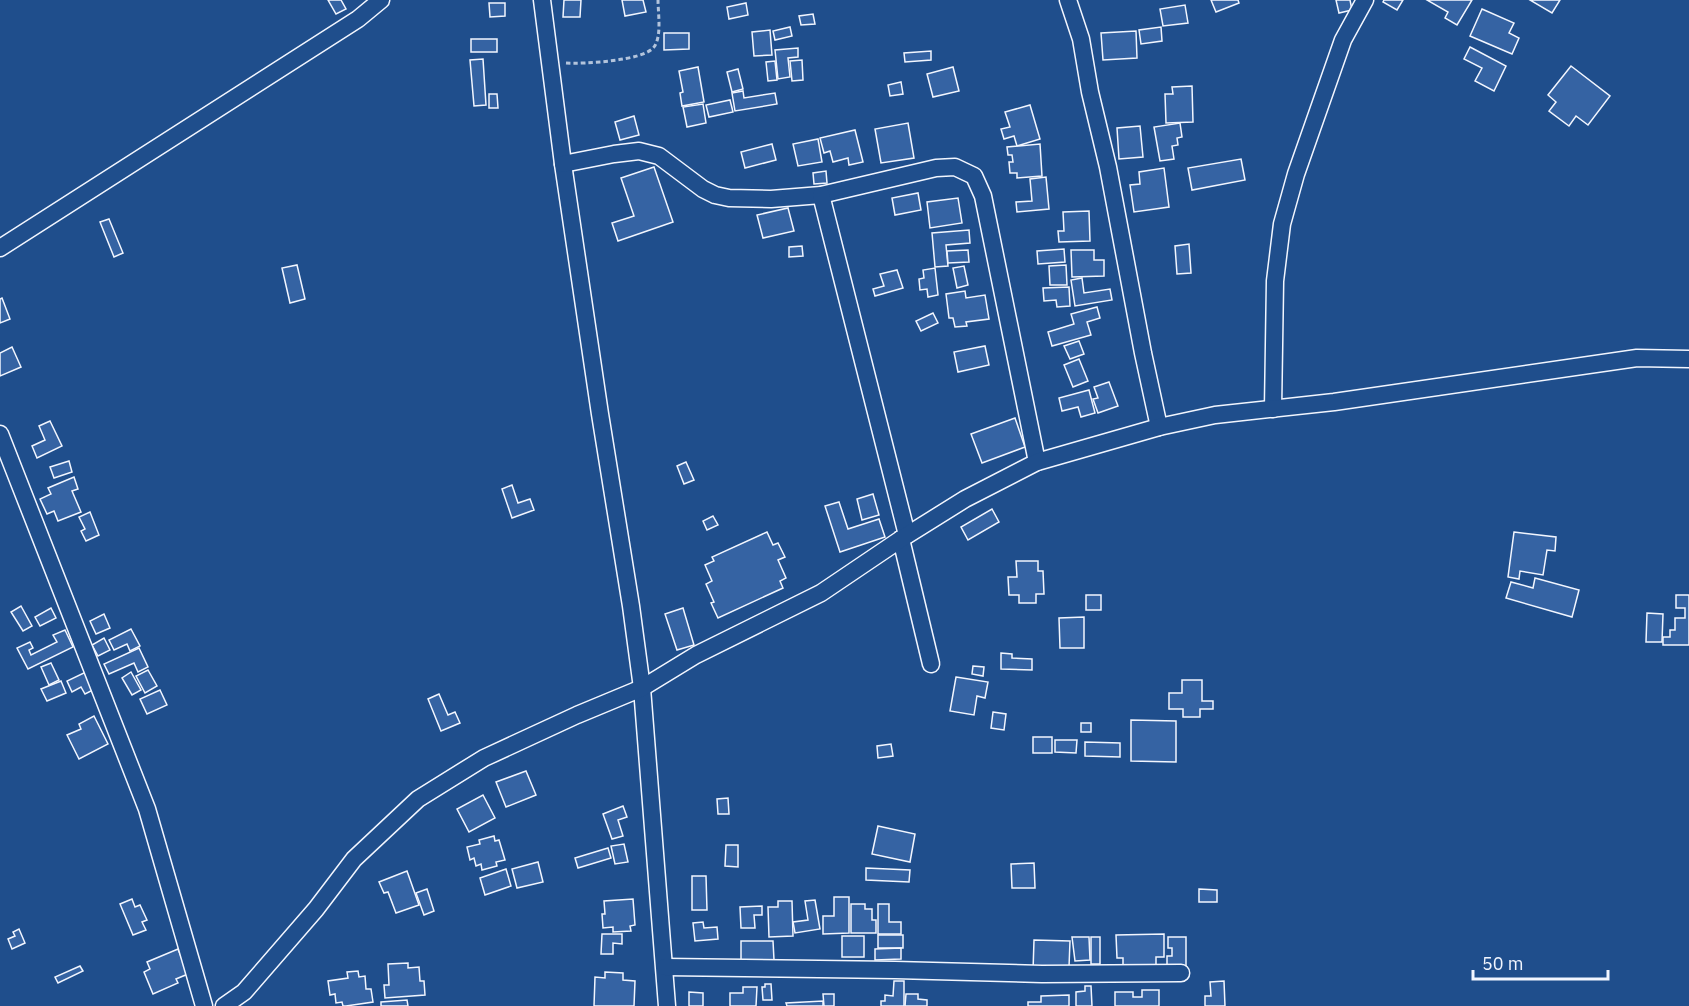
<svg xmlns="http://www.w3.org/2000/svg" width="1689" height="1006" font-family="'IBM Plex Sans',sans-serif">
<rect width="100%" height="100%" fill="#1f4e8c"/>
<g fill="#3563a3" stroke="#f2f6ff" stroke-width="1.5">
<polygon points="328,0 341,0 346,9 336,14"/>
<polygon points="564,0 581,0 580,17 563,17"/>
<polygon points="622,0 643,0 646,12 625,16"/>
<polygon points="1211,0 1238,0 1239,3 1216,12"/>
<polygon points="1336,0 1350,0 1352,10 1339,13"/>
<polygon points="1384,0 1403,0 1397,10 1383,2"/>
<polygon points="1427,0 1472,0 1457,25 1445,18 1448,12"/>
<polygon points="1530,0 1560,0 1552,13"/>
<polygon points="489,3 505,3 505,16 490,17"/>
<polygon points="746,3 748,15 729,19 727,7"/>
<polygon points="1185,5 1188,23 1163,26 1160,9"/>
<polygon points="1482,9 1514,23 1509,33 1519,38 1512,54 1470,36"/>
<polygon points="813,14 815,24 801,25 799,16"/>
<polygon points="790,27 792,36 775,40 773,31"/>
<polygon points="1161,27 1162,41 1141,44 1139,30"/>
<polygon points="770,30 772,55 754,56 752,32"/>
<polygon points="1136,31 1137,58 1103,60 1101,33"/>
<polygon points="664,33 689,33 689,49 664,50"/>
<rect x="471" y="39" width="26" height="13"/>
<polygon points="1470,47 1506,66 1494,91 1475,81 1482,68 1464,59"/>
<polygon points="798,48 798,57 788,58 790,77 778,79 775,50"/>
<polygon points="931,51 931,60 905,62 904,53"/>
<polygon points="483,59 486,105 474,106 470,60"/>
<polygon points="802,60 803,80 792,81 790,61"/>
<polygon points="775,61 777,80 768,81 766,62"/>
<polygon points="1571,66 1610,96 1588,125 1576,116 1569,126 1549,111 1556,102 1548,95"/>
<polygon points="698,67 704,102 682,106 680,93 683,92 679,71"/>
<polygon points="953,67 959,91 933,97 927,74"/>
<polygon points="738,69 743,89 732,92 727,72"/>
<polygon points="901,82 903,94 890,96 888,85"/>
<polygon points="1192,86 1193,122 1166,123 1165,94 1173,94 1172,87"/>
<polygon points="743,91 744,98 775,93 777,104 735,111 732,93"/>
<polygon points="489,94 497,94 498,108 489,108"/>
<polygon points="730,100 733,112 709,117 706,105"/>
<polygon points="703,104 706,123 687,127 683,107"/>
<polygon points="1030,105 1040,139 1017,146 1014,136 1004,139 1001,129 1010,127 1005,112"/>
<polygon points="634,116 639,135 620,140 615,122"/>
<polygon points="908,123 914,158 881,163 875,129"/>
<polygon points="1180,123 1182,137 1177,138 1178,145 1172,146 1174,159 1160,161 1154,127"/>
<polygon points="1140,126 1143,157 1119,159 1117,128"/>
<polygon points="855,130 863,162 849,165 848,158 833,162 830,151 824,153 820,138"/>
<polygon points="818,139 822,162 798,166 793,144"/>
<polygon points="772,144 776,160 745,168 741,152"/>
<polygon points="1040,144 1042,176 1017,178 1017,173 1010,173 1009,162 1013,162 1012,155 1008,155 1007,147"/>
<polygon points="1241,159 1245,180 1192,190 1188,168"/>
<polygon points="654,167 673,222 618,241 612,223 634,216 621,178"/>
<polygon points="1164,168 1169,207 1134,212 1130,185 1140,184 1139,172"/>
<polygon points="826,171 827,183 814,184 813,173"/>
<polygon points="1046,177 1049,209 1017,212 1016,202 1032,201 1030,179"/>
<polygon points="918,193 921,210 895,215 892,198"/>
<polygon points="958,198 962,223 930,228 927,202"/>
<polygon points="788,208 794,231 763,238 757,215"/>
<polygon points="1089,211 1090,241 1059,242 1058,231 1064,231 1063,212"/>
<polygon points="109,219 123,253 114,257 100,222"/>
<polygon points="969,230 970,243 946,245 948,266 935,267 932,233"/>
<polygon points="1189,244 1191,273 1177,274 1175,246"/>
<polygon points="802,246 803,256 789,257 789,247"/>
<polygon points="1064,249 1065,262 1038,264 1037,251"/>
<polygon points="968,250 969,262 948,263 947,251"/>
<polygon points="1071,250 1094,250 1094,260 1104,260 1104,276 1072,277"/>
<polygon points="297,265 305,299 290,303 282,268"/>
<polygon points="1066,265 1067,285 1050,285 1049,266"/>
<polygon points="964,266 968,285 957,288 953,268"/>
<polygon points="935,268 938,295 928,297 927,289 920,290 919,279 924,278 923,270"/>
<polygon points="897,270 903,288 875,296 873,289 884,286 880,274"/>
<polygon points="1082,278 1084,293 1110,289 1112,300 1075,306 1071,280"/>
<polygon points="1069,287 1070,306 1057,307 1056,300 1044,301 1043,288"/>
<polygon points="965,291 966,298 985,295 989,319 966,322 967,326 955,327 953,318 949,318 946,294"/>
<polygon points="2,298 10,319 0,323 0,299"/>
<polygon points="1097,307 1100,318 1087,322 1091,335 1052,346 1048,332 1074,324 1071,314"/>
<polygon points="933,313 938,323 921,331 916,321"/>
<polygon points="1079,341 1084,354 1070,359 1064,346"/>
<polygon points="985,346 989,365 958,372 954,352"/>
<polygon points="12,347 21,367 0,376 0,353"/>
<polygon points="1079,359 1088,381 1073,387 1064,365"/>
<polygon points="1109,382 1118,406 1098,413 1093,399 1098,398 1094,387"/>
<polygon points="1089,390 1095,413 1081,417 1078,407 1062,411 1059,398"/>
<polygon points="1015,418 1025,447 982,463 971,434"/>
<polygon points="50,421 62,446 37,458 32,446 45,440 39,426"/>
<polygon points="69,461 72,472 54,478 50,467"/>
<polygon points="686,462 694,480 684,484 677,466"/>
<polygon points="74,477 78,489 72,491 81,512 58,521 54,511 47,514 40,499 51,494 48,488"/>
<polygon points="512,485 518,503 530,499 534,510 512,518 502,489"/>
<polygon points="873,494 879,515 862,520 857,499"/>
<polygon points="839,502 848,529 879,519 885,537 840,552 825,506"/>
<polygon points="992,509 999,522 968,540 961,527"/>
<polygon points="90,512 99,535 86,541 81,531 85,529 79,517"/>
<polygon points="713,516 718,525 707,530 703,521"/>
<polygon points="767,532 773,545 778,543 785,557 778,560 786,578 780,581 783,588 718,618 711,603 714,602 706,584 712,581 705,565 714,561 712,557"/>
<polygon points="1514,532 1556,537 1555,551 1547,550 1543,575 1520,571 1519,579 1508,577"/>
<polygon points="1016,561 1038,561 1038,571 1043,571 1044,594 1036,594 1036,603 1019,603 1019,595 1009,595 1008,577 1017,577"/>
<polygon points="1535,578 1579,590 1572,617 1506,598 1511,582 1533,588"/>
<rect x="1086" y="595" width="15" height="15"/>
<polygon points="1676,595 1689,595 1689,645 1663,645 1663,637 1670,637 1670,630 1675,630 1675,618 1685,618 1685,608 1676,608"/>
<polygon points="21,606 32,626 23,631 11,612"/>
<polygon points="51,608 56,618 40,626 35,617"/>
<polygon points="683,608 694,645 677,650 665,614"/>
<polygon points="1647,613 1663,614 1662,642 1646,642"/>
<polygon points="104,614 110,628 96,634 90,621"/>
<polygon points="1084,617 1084,648 1060,648 1059,618"/>
<polygon points="131,629 140,646 130,651 127,644 114,650 109,640"/>
<polygon points="65,630 73,647 28,669 17,648 30,642 33,648 29,650 31,655 57,642 53,635"/>
<polygon points="104,638 110,650 98,656 92,645"/>
<polygon points="139,648 148,667 138,672 134,663 109,674 104,664"/>
<polygon points="1001,653 1012,654 1012,658 1032,659 1032,670 1001,669"/>
<polygon points="51,663 59,680 49,685 41,667"/>
<polygon points="973,666 984,667 983,676 972,674"/>
<polygon points="148,670 157,686 145,693 136,676"/>
<polygon points="88,671 97,688 85,694 81,687 72,692 67,681"/>
<polygon points="131,672 141,690 132,695 122,678"/>
<polygon points="956,677 988,682 985,698 977,696 974,715 950,711"/>
<polygon points="1182,680 1202,680 1202,701 1213,701 1213,709 1200,709 1200,717 1183,717 1183,709 1169,709 1169,693 1182,693"/>
<polygon points="61,681 66,693 47,701 41,689"/>
<polygon points="160,690 167,705 147,714 140,699"/>
<polygon points="439,694 448,715 455,712 460,723 441,731 428,699"/>
<polygon points="993,712 1006,714 1004,730 991,728"/>
<polygon points="94,716 108,744 79,759 67,735 81,729 79,724"/>
<polygon points="1131,720 1176,721 1176,762 1131,761"/>
<rect x="1081" y="723" width="10" height="9"/>
<rect x="1033" y="737" width="19" height="16"/>
<polygon points="1055,740 1077,740 1076,753 1055,752"/>
<polygon points="1085,742 1120,743 1120,757 1085,756"/>
<polygon points="891,744 893,756 878,758 877,746"/>
<polygon points="526,771 536,795 506,807 496,782"/>
<polygon points="483,795 495,818 469,832 457,809"/>
<polygon points="728,798 729,814 718,814 717,799"/>
<polygon points="623,806 627,817 618,820 623,836 612,839 603,814"/>
<polygon points="878,826 915,834 910,862 872,854"/>
<polygon points="494,836 495,841 499,840 505,860 496,862 497,866 482,870 481,864 476,866 474,858 470,860 467,847 480,844 479,840"/>
<polygon points="624,844 628,862 615,864 611,846"/>
<polygon points="726,845 738,845 738,867 725,866"/>
<polygon points="608,848 611,858 578,868 575,858"/>
<polygon points="538,862 543,882 517,888 512,869"/>
<polygon points="1034,863 1035,888 1012,888 1011,864"/>
<polygon points="866,868 910,870 909,882 866,880"/>
<polygon points="506,869 511,886 485,895 480,878"/>
<polygon points="407,871 419,905 396,913 388,892 384,893 379,882"/>
<polygon points="692,876 706,876 707,910 692,910"/>
<polygon points="427,889 434,911 424,915 416,893"/>
<polygon points="1199,889 1217,890 1217,902 1199,902"/>
<polygon points="834,897 849,897 849,933 823,934 823,916 834,916"/>
<polygon points="132,899 135,907 140,905 147,920 142,922 146,930 133,935 120,904"/>
<polygon points="633,899 635,925 630,926 631,931 613,932 613,927 603,928 602,914 605,914 604,901"/>
<polygon points="815,900 820,929 795,933 793,922 808,920 805,901"/>
<polygon points="778,901 792,901 793,936 769,937 768,907 778,907"/>
<polygon points="851,904 865,904 865,909 872,909 872,920 876,920 876,933 851,933"/>
<polygon points="878,904 889,904 889,922 901,922 901,934 878,934"/>
<polygon points="762,906 762,915 754,915 755,928 741,928 740,907"/>
<polygon points="703,922 704,928 717,927 718,939 695,941 693,923"/>
<polygon points="19,929 25,943 12,949 8,939 15,936 13,932"/>
<polygon points="602,934 622,934 622,944 613,943 613,954 601,954"/>
<polygon points="1164,934 1164,957 1156,957 1156,967 1123,967 1123,958 1117,958 1116,935"/>
<rect x="878" y="935" width="25" height="13"/>
<rect x="842" y="936" width="22" height="21"/>
<polygon points="1072,937 1089,937 1090,960 1075,961"/>
<rect x="1091" y="937" width="9" height="27"/>
<polygon points="1168,937 1186,937 1186,969 1167,969 1167,956 1172,956 1172,948 1168,948"/>
<polygon points="1034,940 1070,941 1069,967 1033,971"/>
<polygon points="741,941 773,941 774,960 741,961"/>
<polygon points="901,948 901,959 875,960 875,949"/>
<polygon points="178,949 188,974 176,979 178,983 153,994 144,972 150,969 147,962"/>
<polygon points="408,963 408,968 419,967 420,981 424,981 425,995 385,998 384,985 389,985 388,964"/>
<polygon points="80,966 83,971 58,983 55,977"/>
<polygon points="358,971 359,977 365,976 366,989 371,989 373,1002 346,1006 343,1006 342,1002 336,1003 335,994 330,995 328,981 348,978 347,972"/>
<polygon points="605,972 623,973 623,980 635,981 634,1006 594,1006 595,977 605,978"/>
<polygon points="894,981 904,981 904,1006 881,1006 881,1001 885,1001 885,995 893,996"/>
<polygon points="1224,981 1225,1006 1205,1006 1205,996 1211,996 1210,982"/>
<polygon points="765,984 771,984 772,1000 763,1000 762,987 765,987"/>
<polygon points="1085,986 1091,986 1092,1006 1076,1006 1076,992 1085,991"/>
<polygon points="743,987 757,987 756,1006 730,1006 730,993 743,993"/>
<polygon points="1142,990 1159,990 1159,1006 1115,1006 1115,992 1133,992 1133,997 1142,997"/>
<polygon points="689,992 703,993 703,1006 689,1006"/>
<polygon points="823,994 834,994 834,1006 824,1006"/>
<polygon points="906,994 918,994 918,999 927,1000 927,1006 905,1006"/>
<polygon points="1069,995 1069,1006 1028,1006 1028,1002 1041,1002 1041,996"/>
<polygon points="407,1000 408,1006 381,1006 381,1002"/>
<polygon points="823,1001 823,1006 787,1006 786,1003"/>
</g>
<g fill="none" stroke-linecap="round" stroke-linejoin="round">
<defs>
<g id="street">
<polyline points="542,0 563,164 600,414 631,606 642,688 667,1006"/>
<polyline points="1068,0 1081,39 1090,92 1108,167 1143,353 1159,427"/>
<polyline points="563,164 614,154 639,151 659,156 703,189 715,195 729,198 771,199 821,195 936,168 955,167 974,176 983,196 1037,462"/>
<polyline points="821,195 907,535"/>
<polyline points="0,248 358,19 381,0"/>
<polyline points="1273,409 1275,281 1282,224 1296,174 1343,40 1365,0"/>
<polyline points="0,434 147,809 204,1006"/>
<polyline points="901,539 931,664"/>
<polyline points="665,967 895,970 1042,974 1181,973"/>
<polyline points="224,1006 244,992 316,909 354,859 418,799 484,758 577,715 642,688 696,655 821,593 901,539 965,499 1037,462 1159,427 1215,415 1334,402 1637,358 1689,359"/>
</g>
</defs>
<use href="#street" stroke="#f2f6ff" stroke-width="19"/>
<path stroke="#b3c4dc" stroke-width="3" stroke-dasharray="4.5 3" stroke-linecap="butt" d="M 566,63 C 583,64 644,61 654,47 C 662,36 658,13 658,0"/>
<use href="#street" stroke="#1f4e8c" stroke-width="16"/>
</g>
<path d="M1473 970v9h135v-9" fill="none" stroke="#f2f6ff" stroke-width="3"/>
<text x="1482" y="970" font-size="18" fill="#f2f6ff" stroke="#1f4e8c" stroke-width="4.5" paint-order="stroke">50 m</text>
</svg>
